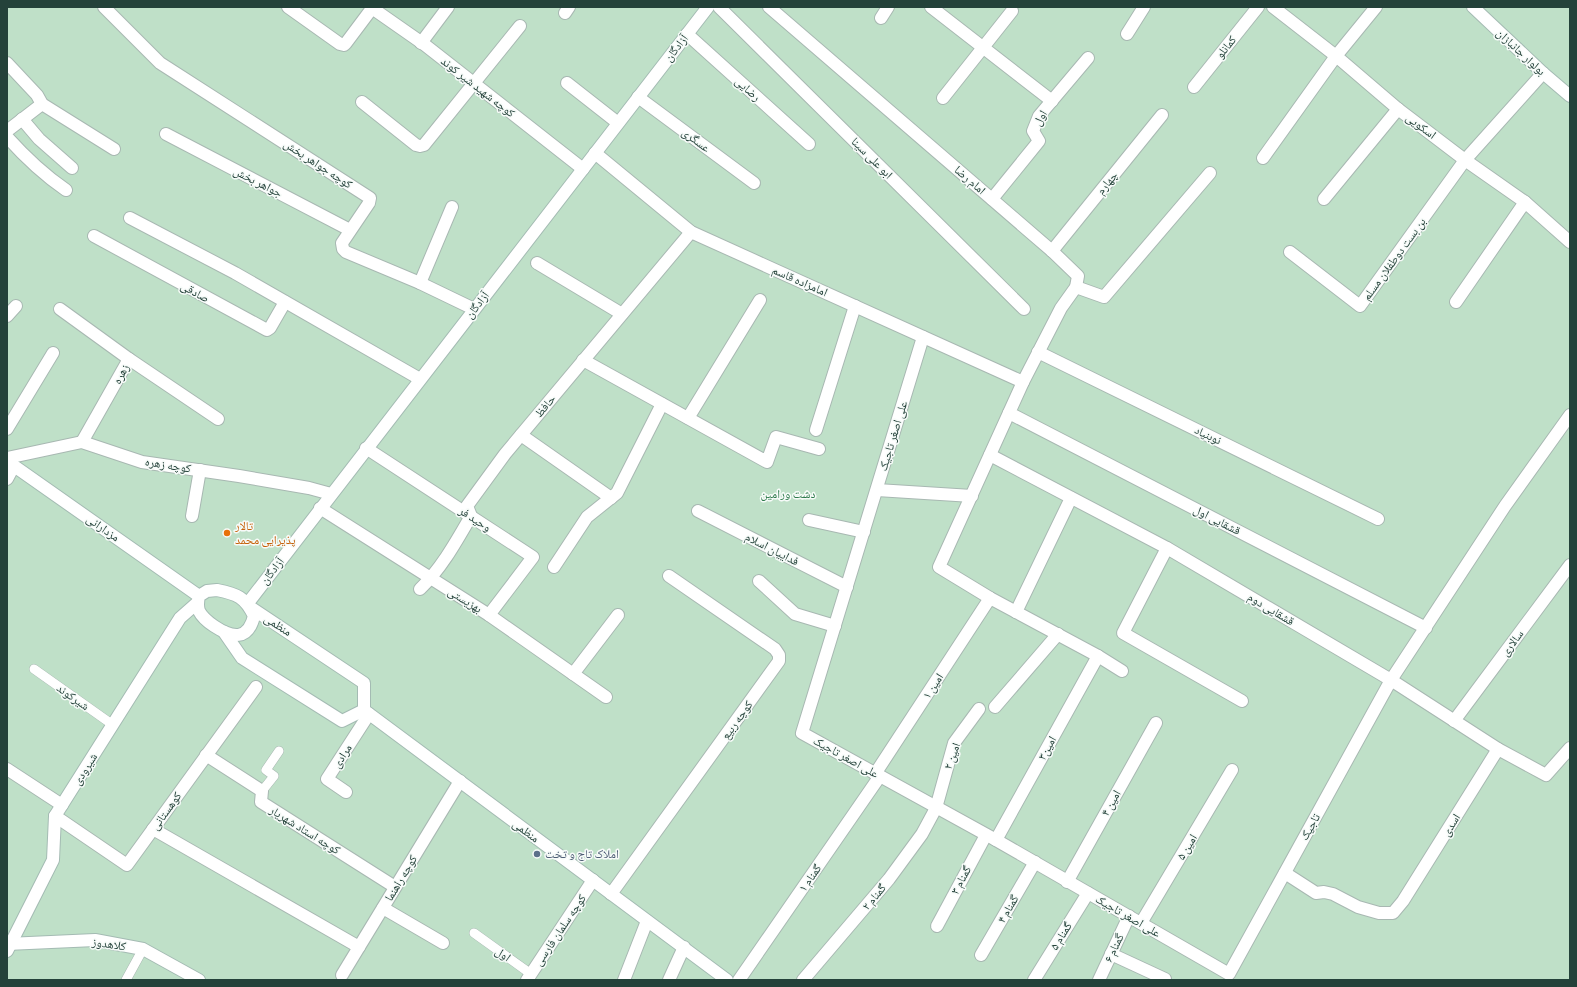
<svg xmlns="http://www.w3.org/2000/svg" width="1577" height="987" font-family="'Source Sans 3','Noto Naskh Arabic',sans-serif">
<rect width="100%" height="100%" fill="#e6efeb"/>
<rect fill="#bfe0c8" x="7" y="7" width="1563" height="973"/>
<g fill="none" stroke-linecap="round" stroke-linejoin="round">
<defs>
<g id="lane">
<polyline points="34,669 113,725"/>
<polyline points="262,791 274,776 266,770 279,751"/>
<polyline points="474,933 531,974"/>
<polyline points="126,980 143,949"/>
</g>
<g id="street">
<polyline points="104,7 160,63 370,198 369,203 342,243 343,249 346,252 420,283 474,309"/>
<polyline points="288,7 340,44 344,45 346,43 373,7"/>
<polyline points="719,7 1024,309"/>
<polyline points="769,7 1052,251 1078,276 1076,287 1061,308 1023,382 939,567 990,598 1098,656 1122,671"/>
<polyline points="931,7 1052,101"/>
<polyline points="1273,7 1336,56 1398,109 1465,160 1525,202 1570,242"/>
<polyline points="372,8 425,45 583,169"/>
<polyline points="565,13 569,7"/>
<polyline points="881,18 888,7"/>
<polyline points="687,34 809,144"/>
<polyline points="1127,34 1144,7"/>
<polyline points="421,43 448,7"/>
<polyline points="7,63 37,95 42,104 114,149"/>
<polyline points="567,83 618,123"/>
<polyline points="1194,87 1258,7"/>
<polyline points="638,97 754,183"/>
<polyline points="943,98 1012,11"/>
<polyline points="362,102 416,145 420,146 424,145 520,26"/>
<polyline points="22,119 39,139 72,168"/>
<polyline points="7,131 42,104"/>
<polyline points="166,134 350,230"/>
<path d="M 7,137 C 25,157 44,175 66,190"/>
<polyline points="595,153 691,232 1023,382"/>
<polyline points="1263,158 1336,56 1376,7"/>
<polyline points="992,199 1039,141 1033,131 1039,116 1088,58"/>
<polyline points="1324,199 1398,109"/>
<polyline points="130,218 235,273 420,379"/>
<polyline points="94,236 267,330 270,328 285,302"/>
<polyline points="1052,251 1162,115"/>
<polyline points="1290,252 1360,306 1465,160 1543,73"/>
<polyline points="537,263 622,314"/>
<polyline points="420,283 452,207"/>
<polyline points="1076,287 1104,297 1210,173"/>
<polyline points="1456,302 1525,202"/>
<polyline points="60,309 129,359 82,442"/>
<polyline points="7,316 16,306"/>
<polyline points="923,337 802,733 996,840 1229,974 1391,680 1505,506 1570,415"/>
<polyline points="1038,352 1378,519"/>
<polyline points="129,359 218,419"/>
<polyline points="583,360 767,462 776,437 819,449"/>
<polyline points="1009,413 1426,628"/>
<polyline points="688,418 760,300"/>
<polyline points="7,429 53,353"/>
<polyline points="816,430 855,306"/>
<polyline points="521,435 611,498"/>
<polyline points="366,448 533,557 489,615"/>
<polyline points="990,455 1167,548 1391,680 1498,749 1546,775 1570,748"/>
<polyline points="7,458 82,442 142,462 239,476 309,488 331,494"/>
<polyline points="7,479 14,466"/>
<polyline points="877,490 972,496"/>
<polyline points="320,508 489,615 606,697"/>
<polyline points="698,511 847,587"/>
<polyline points="192,516 200,470"/>
<polyline points="809,520 864,532"/>
<polyline points="1167,548 1123,633 1242,701"/>
<polyline points="554,567 587,517 617,493 662,404"/>
<polyline points="759,581 795,614 835,626"/>
<path d="M 420,589 C 441,569 456,542 471,516 L 467,506 L 505,454 L 691,232"/>
<polyline points="1016,612 1071,498"/>
<polyline points="573,674 618,615"/>
<polyline points="995,707 1058,634"/>
<polyline points="1454,721 1570,565"/>
<polyline points="206,755 262,791 261,802 395,887"/>
<polyline points="7,769 62,805"/>
<polyline points="875,774 990,598"/>
<polyline points="346,792 327,779 369,714"/>
<polyline points="55,816 127,865 256,687"/>
<polyline points="153,829 359,947"/>
<polyline points="996,840 1098,656"/>
<polyline points="1285,873 1316,893 1324,892 1333,894 1358,907 1379,913 1393,913 1403,901 1498,749"/>
<polyline points="1067,882 1156,723"/>
<polyline points="611,894 779,661 779,655 775,649 669,576"/>
<polyline points="383,908 443,943"/>
<polyline points="1141,923 1232,770"/>
<polyline points="937,926 986,835"/>
<polyline points="1111,954 1165,979"/>
<polyline points="981,955 1035,862"/>
<polyline points="342,975 460,781"/>
<polyline points="527,980 593,880"/>
<polyline points="624,980 647,921"/>
<polyline points="669,980 684,947"/>
<polyline points="739,980 880,776"/>
<polyline points="803,980 889,879 922,834 936,808 954,743 979,709"/>
<polyline points="1034,980 1088,893"/>
<polyline points="1099,980 1129,916"/>
</g>
<g id="secondary">
<polyline points="1473,7 1543,73 1570,96"/>
<polyline points="7,461 199,596"/>
<path d="M 217,590 C 237,594 245,597 254,616 C 248,641 232,638 214,626 C 208,622 202,617 199,611 C 197,605 198,601 199,596 L 207,591 Z"/>
<polyline points="248,603 708,7"/>
<polyline points="224,632 242,658 342,721 364,710 364,683 250,607"/>
<polyline points="364,710 727,980"/>
<polyline points="7,944 95,940 143,949 199,980"/>
<polyline points="7,951 53,860 55,816 180,618 197,603"/>
</g>
</defs>
<use href="#lane" stroke="#a8b8b2" stroke-width="10"/>
<use href="#street" stroke="#a8b8b2" stroke-width="14"/>
<use href="#secondary" stroke="#a4bbb3" stroke-width="14"/>
<use href="#lane" stroke="#fff" stroke-width="9"/>
<use href="#street" stroke="#fff" stroke-width="12"/>
<use href="#secondary" stroke="#fff" stroke-width="12"/>
</g>
<circle fill="#e8710a" stroke="#f7fbf9" stroke-width="1.5" cx="227" cy="533" r="4"/>
<circle fill="#5c6f8a" stroke="#f7fbf9" stroke-width="1.5" cx="537" cy="854" r="4"/>
<g text-anchor="middle" stroke-width="3" stroke-linejoin="round" paint-order="stroke">
<g font-size="12" fill="#24423a" stroke="#f7fbf9">
<text transform="translate(1226 47) rotate(-51)" y="4">کمانلو</text>
<text transform="translate(676 48) rotate(-52)" y="4">آزادگان</text>
<text transform="translate(1521 52) rotate(43)" y="4">بولوار جانبازان</text>
<text transform="translate(478 87) rotate(38)" y="4">کوچه شهید شیر کوند</text>
<text transform="translate(748 89) rotate(42)" y="4">رضایی</text>
<text transform="translate(1040 118) rotate(-60)" y="4">اول</text>
<text transform="translate(1421 126) rotate(37)" y="4">اسکویی</text>
<text transform="translate(696 140) rotate(37)" y="4">عسگری</text>
<text transform="translate(872 158) rotate(45)" y="4">ابو علی سینا</text>
<text transform="translate(318 164) rotate(33)" y="4">کوچه جواهر بخش</text>
<text transform="translate(970 180) rotate(41)" y="4">امام رضا</text>
<text transform="translate(258 182) rotate(27)" y="4">جواهر بخش</text>
<text transform="translate(1107 183) rotate(-51)" y="4">چهارم</text>
<text transform="translate(1394 259) rotate(-54)" y="4">بن بست دوطفلان مسلم</text>
<text transform="translate(800 281) rotate(24)" y="4">امامزاده قاسم</text>
<text transform="translate(195 292) rotate(29)" y="4">صادقی</text>
<text transform="translate(477 305) rotate(-52)" y="4">آزادگان</text>
<text transform="translate(121 374) rotate(-61)" y="4">زهره</text>
<text transform="translate(545 406) rotate(-50)" y="4">حافظ</text>
<text transform="translate(1208 435) rotate(26)" y="4">نوبنیاد</text>
<text transform="translate(893 436) rotate(-73)" y="4">علی اصغر تاجیک</text>
<text transform="translate(168 465) rotate(9)" y="4">کوچه زهره</text>
<text transform="translate(475 519) rotate(33)" y="4">وحید فر</text>
<text transform="translate(1217 520) rotate(27)" y="4">قشقایی اول</text>
<text transform="translate(103 528) rotate(35)" y="4">مزدارانی</text>
<text transform="translate(772 549) rotate(27)" y="4">فداییان اسلام</text>
<text transform="translate(272 571) rotate(-52)" y="4">آزادگان</text>
<text transform="translate(465 600) rotate(32)" y="4">بهزیستی</text>
<text transform="translate(1271 609) rotate(31)" y="4">قشقایی دوم</text>
<text transform="translate(278 625) rotate(33)" y="4">منظمی</text>
<text transform="translate(1512 643) rotate(-53)" y="4">سالاری</text>
<text transform="translate(933 686) rotate(-57)" y="4">امین ۱</text>
<text transform="translate(73 697) rotate(35)" y="4">شیرکوند</text>
<text transform="translate(737 720) rotate(-54)" y="4">کوچه ربیع</text>
<text transform="translate(1047 748) rotate(-61)" y="4">امین۳</text>
<text transform="translate(342 756) rotate(-57)" y="4">مرادی</text>
<text transform="translate(952 756) rotate(-70)" y="4">امین ۲</text>
<text transform="translate(846 757) rotate(29)" y="4">علی اصغر تاجیک</text>
<text transform="translate(85 769) rotate(-58)" y="4">شیرودی</text>
<text transform="translate(1111 803) rotate(-61)" y="4">امین ۴</text>
<text transform="translate(166 811) rotate(-54)" y="4">کوهستانی</text>
<text transform="translate(1451 825) rotate(-58)" y="4">اسدی</text>
<text transform="translate(1310 827) rotate(-61)" y="4">تاجیک</text>
<text transform="translate(305 830) rotate(32)" y="4">کوچه استاد شهریار</text>
<text transform="translate(526 831) rotate(37)" y="4">منظمی</text>
<text transform="translate(1187 847) rotate(-59)" y="4">امین ۵</text>
<text transform="translate(401 878) rotate(-59)" y="4">کوچه راهنما</text>
<text transform="translate(810 878) rotate(-55)" y="4">گمنام ۱</text>
<text transform="translate(961 880) rotate(-62)" y="4">گمنام ۳</text>
<text transform="translate(874 897) rotate(-50)" y="4">گمنام ۲</text>
<text transform="translate(1008 909) rotate(-60)" y="4">گمنام ۴</text>
<text transform="translate(1128 916) rotate(30)" y="4">علی اصغر تاجیک</text>
<text transform="translate(560 930) rotate(-56)" y="4">کوچه سلمان فارسی</text>
<text transform="translate(1061 936) rotate(-58)" y="4">گمنام ۵</text>
<text transform="translate(109 944) rotate(8)" y="4">کلاهدوز</text>
<text transform="translate(1114 948) rotate(-65)" y="4">گمنام ۶</text>
<text transform="translate(503 954) rotate(36)" y="4">اول</text>
</g>
<g font-size="12" fill="#2d7a4b" stroke="#f7fbf9">
<text x="788" y="498">دشت ورامین</text>
</g>
<g font-size="12" fill="#c56008" stroke="#f7fbf9" text-anchor="start">
<text x="235" y="530">تالار<tspan x="235" dy="14">پذیرایی محمد</tspan></text>
</g>
<g font-size="12" fill="#4e5e75" stroke="#f7fbf9" text-anchor="start">
<text x="545" y="858">املاک تاج و تخت</text>
</g>
</g>
<rect width="1577" height="987" fill="none" stroke="#24423a" stroke-width="16"/>
</svg>
